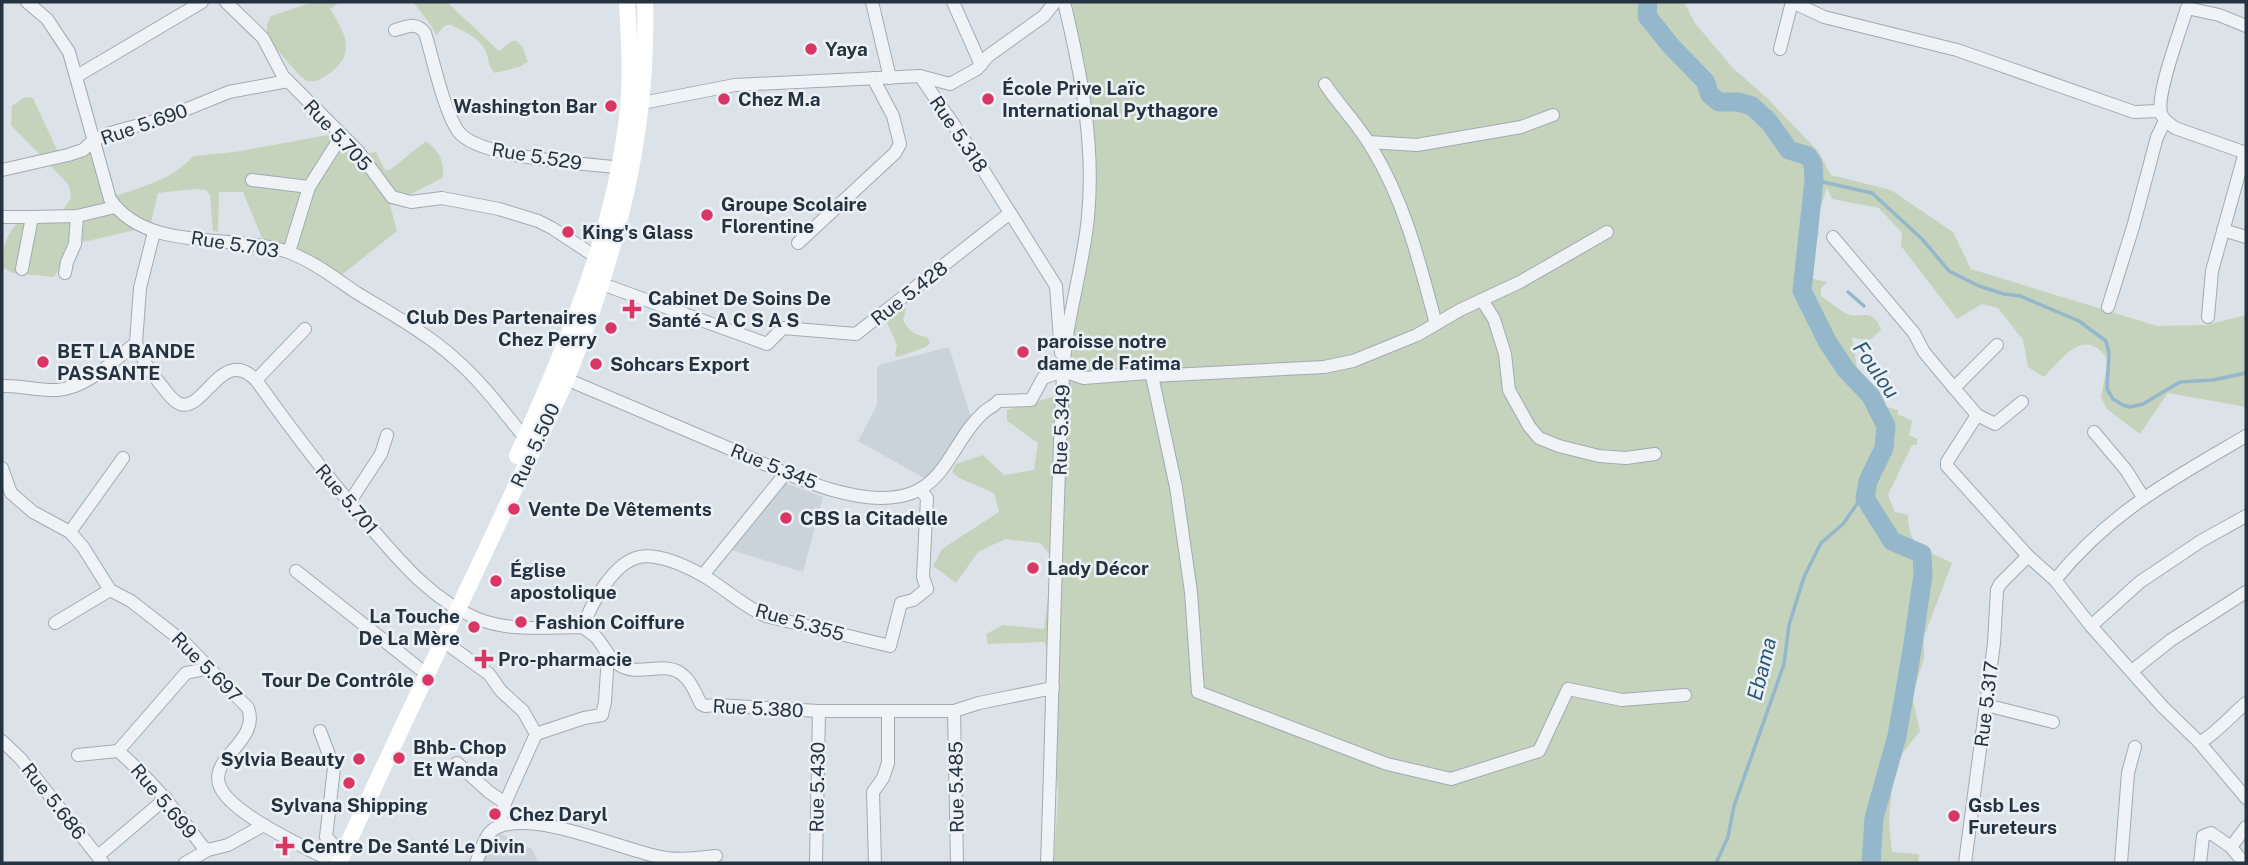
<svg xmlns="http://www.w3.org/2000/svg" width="2248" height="865" font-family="'Public Sans',sans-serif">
<rect width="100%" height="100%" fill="#dce3e8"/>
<g fill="#cad2da">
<polygon points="949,347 973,424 935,484 858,441 877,405 877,368 882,364"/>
<polygon points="785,483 823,497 803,572 731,550 775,487"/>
<polygon points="495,831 532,849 538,863 481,863"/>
</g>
<g fill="#c5d3bd">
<path d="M 313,2 L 340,2 L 330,9 C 351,41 356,60 317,81 L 307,81 L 299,75 L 274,46 L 267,34 L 267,24 L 271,16 Z"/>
<path d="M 413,2 L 447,2 L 499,51 L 512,41 L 517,41 L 523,48 L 528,62 L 519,67 L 495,73 C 488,67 489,60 486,52 C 480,37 464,32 451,25 L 446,25 L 436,35 L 430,24 Z"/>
<path d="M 1072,2 L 1684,2 L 1695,23 L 1732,67 L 1766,97 L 1818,151 L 1831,175 L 1891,190 L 1953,232 L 1971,269 L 2157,326 L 2206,325 L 2246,315 L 2246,407 L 2168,393 L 2140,434 L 2107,409 L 2101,397 L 2108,360 C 2085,325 2063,358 2044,377 L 2028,367 L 2023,340 L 1998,308 L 1982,304 L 1957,319 L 1901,246 L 1902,233 L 1879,208 L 1832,199 L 1827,188 L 1816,221 L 1819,233 L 1811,246 L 1809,278 L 1827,282 L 1821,288 L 1821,296 C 1829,301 1836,308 1845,313 C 1860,320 1873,306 1881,330 L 1870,340 L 1852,338 L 1859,380 L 1887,407 L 1898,410 L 1898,414 L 1912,421 L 1909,435 L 1917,439 L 1917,445 L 1912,445 L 1888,495 L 1895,512 L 1908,515 C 1909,551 1924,548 1952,563 L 1924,637 L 1924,659 L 1912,696 L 1920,731 L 1894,764 L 1889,822 L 1892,852 L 1919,854 L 1918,863 L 1054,863 L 1058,795 L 1049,650 L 1044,642 L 988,644 L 986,634 L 1003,625 L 1044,629 L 1053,558 L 1040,543 L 1005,539 L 978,552 L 956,583 L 933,566 L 942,549 L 999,512 L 994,493 L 959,478 L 952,472 L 956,464 L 983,455 L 1004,475 L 1034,470 L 1038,443 L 1007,421 L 1007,410 L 1056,396 L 1064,389 L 1092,138 Z"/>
<path d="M 25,97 L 33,98 L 58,152 L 89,147 L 114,192 L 118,195 C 145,186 175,178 193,156 L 235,152 L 328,135 L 355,157 L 376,152 L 385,170 L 390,170 L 426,141 C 439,150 446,164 442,178 L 390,205 L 397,231 L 339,277 L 313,260 L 262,238 L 243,192 L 219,192 L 218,232 L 213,231 L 210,195 L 206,190 L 194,189 L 158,193 L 151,223 L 148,227 L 75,244 L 54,277 L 13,273 L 2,267 C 2,248 6,235 19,221 L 59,216 L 71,198 L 69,185 L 11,125 L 12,106 Z"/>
<path d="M 901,306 L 906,309 L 903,320 C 909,332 914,334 927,337 L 930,343 L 926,347 L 898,357 L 895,356 L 897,345 L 883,314 Z"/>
</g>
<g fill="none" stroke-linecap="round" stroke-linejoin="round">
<g stroke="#94b7cb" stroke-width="3.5">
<polyline points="1814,180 1872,193 1922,239 1949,271 1979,286 2004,294 2020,296 2079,321 2106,341 2109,353 2107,389 2113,399 2123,405 2130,407 2143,404 2180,382 2213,380 2246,373"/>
<polyline points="1848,292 1864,306"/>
<polyline points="1716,863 1728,837 1734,806 1784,664 1789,625 1804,577 1821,543 1843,524 1859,501 1865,498"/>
</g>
<polyline stroke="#94b7cb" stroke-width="19" points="1648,2 1647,16 1671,46 1705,81 1710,95 1719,102 1738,102 1752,106 1769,122 1789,150 1808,156 1813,164 1814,180 1802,291 1827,341 1846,370 1871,396 1886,426 1884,448 1868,481 1865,498 1892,541 1922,554 1923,575 1912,650 1897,736 1874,818 1871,863"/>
<defs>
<g id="minor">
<path d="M 27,2 L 47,19 L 69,52 L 110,199 C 146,253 233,233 288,252 C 313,261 336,279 357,293 C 388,312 428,334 454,358 C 481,381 503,411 525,438"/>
<polyline points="226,2 263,38 283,76 358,151 392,197 411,202 442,198 499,209 538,221 552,228 596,257"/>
<polyline points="872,2 890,78"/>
<polyline points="953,2 981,65"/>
<path d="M 2246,26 L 2219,15 L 2187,8 C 2181,29 2156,94 2161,112 C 2162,120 2169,123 2175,128 L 2246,153"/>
<path d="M 395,30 C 407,27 416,21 425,33 C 433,59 444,111 458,131 C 477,159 591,164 625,168"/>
<polyline points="1780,49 1792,2 1824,17 1957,50 2134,112 2160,111"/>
<polyline points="77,76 202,2"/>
<polyline points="920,76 965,141 1056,286 1061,353"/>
<path d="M 1325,84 C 1340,107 1360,126 1373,150 C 1405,203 1420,264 1436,324"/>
<polyline points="632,105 735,85 920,76 950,84 977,69 988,56 1044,16 1055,2"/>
<polyline points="1369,142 1417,145 1521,127 1553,115"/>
<polyline points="2,170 68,155 83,150 94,140 110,133 165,118 229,92 288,81"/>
<polyline points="252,180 309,187"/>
<polyline points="2,217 32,217"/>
<polyline points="2223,230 2246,237"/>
<polyline points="1833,237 1914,333 1924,352 1954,388 1977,415 1995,424 2022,402"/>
<polyline points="798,243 895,153 900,144 893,116 873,78"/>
<polyline points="289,252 309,187 342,135"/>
<polyline points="22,269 32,217 77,216 115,207"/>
<polyline points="65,273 67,262 75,244 77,216"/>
<polyline points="602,284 767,344 783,328 856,334 1010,213"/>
<polyline points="1482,300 1494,319 1505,354 1509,390 1529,426 1539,438 1559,446 1599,456 1626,458 1655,454"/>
<polyline points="2108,307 2133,227 2157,137 2165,121"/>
<polyline points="2208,317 2212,271 2245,152"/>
<path d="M 136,343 C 142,360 150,371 161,385 C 166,391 172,401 180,404 C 205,412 222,345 256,380 L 305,329"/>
<polyline points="1063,371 1084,378 1148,373 1152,376 1324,367 1353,361 1417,335 1460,310 1520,282 1607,232"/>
<polyline points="1152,376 1176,487 1191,592 1198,692 1387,764 1451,779 1539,751 1568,689 1622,700 1685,695"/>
<path d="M 566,379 C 615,400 665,421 714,442 C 766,463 856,514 912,493 C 947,480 956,437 982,414 C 987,408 994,407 998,401 L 1031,400 L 1043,378 L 1063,371"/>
<path d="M 256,380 C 291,429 327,477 367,523 C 399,560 431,600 478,619 C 511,632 549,627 583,627 C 587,630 592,634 596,637 C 605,647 609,660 621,666 C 641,677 667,659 684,676 C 692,682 696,695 701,704 L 705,706 L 716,705 L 819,711 L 954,711 L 979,703 L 1053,688"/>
<path d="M 2,386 C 20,385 39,391 57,390 C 87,388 113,361 136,343 L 140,288 L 154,232"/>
<polyline points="1954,388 1997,345"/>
<polyline points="1977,415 1947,462 1947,466 2028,556 2055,580 2091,626 2162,706 2199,742 2246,798"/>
<polyline points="2094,432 2126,470 2143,497"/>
<path d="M 2,468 L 11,493 L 33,512 L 70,532 L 83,547 L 110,590 L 131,601 L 186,644 L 248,708 C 260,741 211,756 219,784 C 227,812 303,846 329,860"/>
<polyline points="349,503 381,454 387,435"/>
<polyline points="70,532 123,458"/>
<polyline points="296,571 420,669"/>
<polyline points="703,575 785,474"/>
<path d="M 2055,580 C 2111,511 2171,480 2246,436"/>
<polyline points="55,623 110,590"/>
<polyline points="2091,626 2140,582 2201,541 2246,516"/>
<path d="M 583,627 C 591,604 613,563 639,557 C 658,553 686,566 702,575 C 724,587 742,606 766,616 L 890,646 L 901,603 L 913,600 L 927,589 L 923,577 L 927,498 L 920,489"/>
<polyline points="443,641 489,674 501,691 523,711 536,734 584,718 602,715 605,702 608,655"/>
<polyline points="2132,671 2171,640 2246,592"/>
<polyline points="1986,705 2053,722"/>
<polyline points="954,711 957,863"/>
<polyline points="320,731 334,768 326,837 335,846"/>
<polyline points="2,741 20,758 103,863"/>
<path d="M 2199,742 C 2209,740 2235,712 2246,703"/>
<polyline points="118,751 186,673 210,668"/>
<path d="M 78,755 L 118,751 C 151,779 177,812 203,847 L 208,850"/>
<polyline points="457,763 489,792 505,803"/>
<polyline points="499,826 505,803 536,734"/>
<polyline points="2231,847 2246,827"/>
<polyline points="98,856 166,798"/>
<polyline points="185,863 208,850 228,845 264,825"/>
<path d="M 476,863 C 481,852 485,831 498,827 C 536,811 615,847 656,856 C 676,861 696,858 716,856"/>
<polyline points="816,863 819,711"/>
<polyline points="875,863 873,792 883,778 888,763 888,712"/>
<path d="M 1047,863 C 1053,700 1055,537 1063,375 C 1065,322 1083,270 1088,217 C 1095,145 1081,72 1064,2"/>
<polyline points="1965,863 1994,643 1997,590 2000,584 2028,556"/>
<polyline points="2121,863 2128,773 2135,747"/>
<polyline points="2200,863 2203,836 2211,833 2231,847 2244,863"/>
</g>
</defs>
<use href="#minor" stroke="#a1aab2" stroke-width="14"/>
<use href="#minor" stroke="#eff3f6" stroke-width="12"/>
<g stroke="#fff" stroke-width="16">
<path d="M 517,456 C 566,345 616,230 628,108 C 631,73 629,37 627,2"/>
<path d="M 339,863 C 394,742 452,623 508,503 C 527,461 549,420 567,378 C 616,256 649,134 645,2"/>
</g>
</g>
<g fill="#d93565" stroke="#ecf1f6" stroke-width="2.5">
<circle cx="811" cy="49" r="7"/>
<circle cx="724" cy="99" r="7"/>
<circle cx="988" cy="99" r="7"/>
<circle cx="611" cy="106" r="7"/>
<circle cx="707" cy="215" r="7"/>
<circle cx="568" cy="232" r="7"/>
<path d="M628.5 298.5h7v7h7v7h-7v7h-7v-7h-7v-7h7z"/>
<circle cx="611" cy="328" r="7"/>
<circle cx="1023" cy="352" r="7"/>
<circle cx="43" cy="362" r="7"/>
<circle cx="596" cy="364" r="7"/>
<circle cx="514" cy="509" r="7"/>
<circle cx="786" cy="518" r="7"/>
<circle cx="1033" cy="568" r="7"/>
<circle cx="496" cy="581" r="7"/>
<circle cx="521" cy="622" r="7"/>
<circle cx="474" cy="627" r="7"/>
<path d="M480.5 648.5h7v7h7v7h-7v7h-7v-7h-7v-7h7z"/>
<circle cx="428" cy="680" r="7"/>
<circle cx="399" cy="758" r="7"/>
<circle cx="359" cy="759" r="7"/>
<circle cx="349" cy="783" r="7"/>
<circle cx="495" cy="814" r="7"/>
<circle cx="1954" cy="816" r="7"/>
<path d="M281.5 835.5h7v7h7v7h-7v7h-7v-7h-7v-7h7z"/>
</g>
<g text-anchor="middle" stroke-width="5" stroke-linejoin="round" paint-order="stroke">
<g font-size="19" font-weight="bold" fill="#253240" stroke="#ecf1f6" text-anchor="start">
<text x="825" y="56">Yaya</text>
<text x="1002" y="95">École Prive Laïc<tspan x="1002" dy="22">International Pythagore</tspan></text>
<text x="738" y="106">Chez M.a</text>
<text x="597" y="113" text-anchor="end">Washington Bar</text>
<text x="721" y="211">Groupe Scolaire<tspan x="721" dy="22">Florentine</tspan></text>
<text x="582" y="239">King's Glass</text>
<text x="648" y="305">Cabinet De Soins De<tspan x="648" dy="22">Santé - A C S A S</tspan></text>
<text x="597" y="324" text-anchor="end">Club Des Partenaires<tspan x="597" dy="22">Chez Perry</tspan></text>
<text x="1037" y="348">paroisse notre<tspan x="1037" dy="22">dame de Fatima</tspan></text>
<text x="57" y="358">BET LA BANDE<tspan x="57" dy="22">PASSANTE</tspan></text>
<text x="610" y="371">Sohcars Export</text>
<text x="528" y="516">Vente De Vêtements</text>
<text x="800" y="525">CBS la Citadelle</text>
<text x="1047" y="575">Lady Décor</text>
<text x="510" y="577">Église<tspan x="510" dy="22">apostolique</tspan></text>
<text x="460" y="623" text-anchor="end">La Touche<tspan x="460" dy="22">De La Mère</tspan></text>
<text x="535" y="629">Fashion Coiffure</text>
<text x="498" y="666">Pro-pharmacie</text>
<text x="414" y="687" text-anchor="end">Tour De Contrôle</text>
<text x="413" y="754">Bhb- Chop<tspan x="413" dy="22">Et Wanda</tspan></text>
<text x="345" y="766" text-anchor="end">Sylvia Beauty</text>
<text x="349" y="812" text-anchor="middle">Sylvana Shipping</text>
<text x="1968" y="812">Gsb Les<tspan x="1968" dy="22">Fureteurs</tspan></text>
<text x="509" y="821">Chez Daryl</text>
<text x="301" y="853">Centre De Santé Le Divin</text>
</g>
<g font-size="19" fill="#253240" stroke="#ecf1f6">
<text transform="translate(144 124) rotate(-19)" y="7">Rue 5.690</text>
<text transform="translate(959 134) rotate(56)" y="7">Rue 5.318</text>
<text transform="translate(338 135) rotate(47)" y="7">Rue 5.705</text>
<text transform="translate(537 156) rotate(9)" y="7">Rue 5.529</text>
<text transform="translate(235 244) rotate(9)" y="7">Rue 5.703</text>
<text transform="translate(909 293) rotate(-38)" y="7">Rue 5.428</text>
<text transform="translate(1061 430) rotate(-88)" y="7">Rue 5.349</text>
<text transform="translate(535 445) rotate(-65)" y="7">Rue 5.500</text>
<text transform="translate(774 466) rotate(22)" y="7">Rue 5.345</text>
<text transform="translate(347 499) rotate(50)" y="7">Rue 5.701</text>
<text transform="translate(800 622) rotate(16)" y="7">Rue 5.355</text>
<text transform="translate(207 667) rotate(45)" y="7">Rue 5.697</text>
<text transform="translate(1986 704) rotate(-83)" y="7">Rue 5.317</text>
<text transform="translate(758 708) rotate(3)" y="7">Rue 5.380</text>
<text transform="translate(817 787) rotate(-89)" y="7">Rue 5.430</text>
<text transform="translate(956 787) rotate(-91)" y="7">Rue 5.485</text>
<text transform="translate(54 801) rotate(52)" y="7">Rue 5.686</text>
<text transform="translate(164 801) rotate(50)" y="7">Rue 5.699</text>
</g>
<g font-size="21" font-style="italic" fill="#2c5877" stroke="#ecf1f6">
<text transform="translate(1876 370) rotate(55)" y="7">Foulou</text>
<text transform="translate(1762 669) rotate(-76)" y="7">Ebama</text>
</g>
</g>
<rect width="2248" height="865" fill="none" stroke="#253240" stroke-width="7"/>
</svg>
